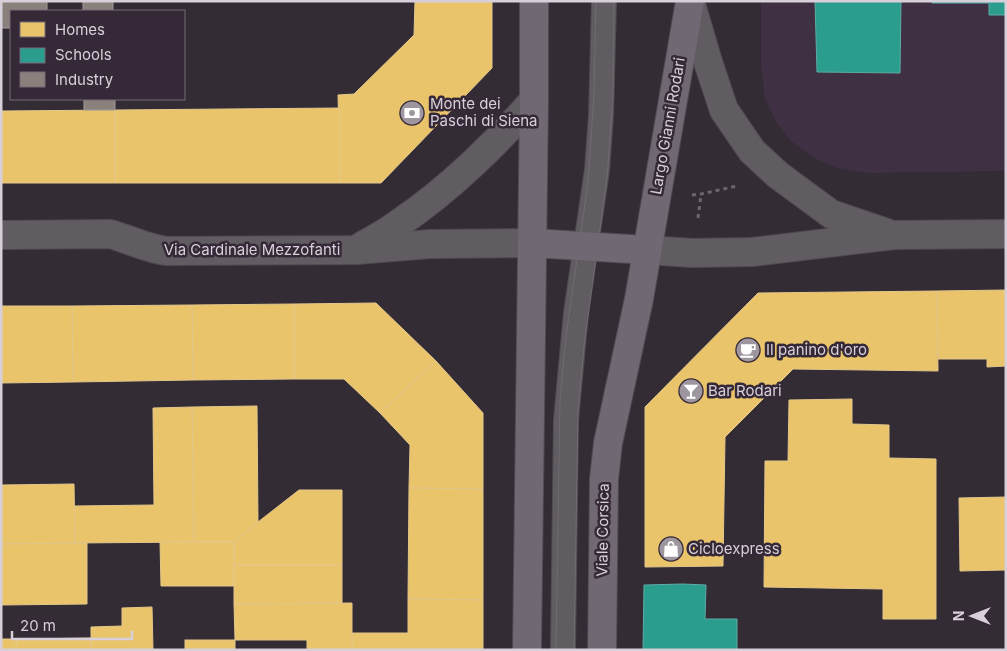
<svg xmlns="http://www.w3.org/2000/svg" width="1007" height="651" font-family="Inter,sans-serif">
<rect width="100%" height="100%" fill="#332c34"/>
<polygon fill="#3f3044" points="761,1 1006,1 1006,171 868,173 837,168 812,157 791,141 776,122 765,98 761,67"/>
<g fill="#e9c46a" stroke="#e4c78b">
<polygon points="415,1 492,1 492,68 381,183 340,183 338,95 354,94 414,35"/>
<polygon points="340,108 340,183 115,183 115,110"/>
<polygon points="115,110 115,183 1,183 1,111"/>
<polygon points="1006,290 1006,366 987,367 987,359 938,359 937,291"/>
<polygon points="937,291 938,371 793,369 725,437 723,566 645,567 645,407 758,293"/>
<polygon points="376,303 436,361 380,413 344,379 294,379 294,304"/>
<polygon points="294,304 294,379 193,380 192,305"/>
<polygon points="192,305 193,380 73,382 72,306"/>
<polygon points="1,306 72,306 73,382 1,383"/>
<polygon points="436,361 483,413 483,489 409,488 410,445 380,413"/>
<polygon points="852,399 852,424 889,425 889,458 936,459 936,619 883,619 883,589 764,587 765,461 788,461 789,400"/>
<polygon points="257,406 258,522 234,542 194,542 192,407"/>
<polygon points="192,407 194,542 75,543 74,506 154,505 153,408"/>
<polygon points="74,484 75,543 1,544 1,485"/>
<polygon points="409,488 483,489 483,600 408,599"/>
<polygon points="299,490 342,490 342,565 234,565 234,542 258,522"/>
<polygon points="1006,497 1006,570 960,571 959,498"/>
<polygon points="160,542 234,542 234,586 161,586"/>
<polygon points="87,543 87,604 1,605 1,544"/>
<polygon points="234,565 342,565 342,603 234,604"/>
<polygon points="408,599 483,600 483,650 352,650 352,633 408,633"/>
<polygon points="352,603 352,650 307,650 307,640 235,640 234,604"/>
<polygon points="152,607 153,650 91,650 91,627 122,626 122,608"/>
<polygon points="91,638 91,650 16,650 16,639"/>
<rect x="1" y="639" width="15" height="11"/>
<rect x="185" y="640" width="50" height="10"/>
</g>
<g fill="#2a9d8f" stroke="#5eaca5">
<polygon points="815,1 901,1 900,73 817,72"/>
<polygon points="932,1 1006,1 1006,15 989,15 989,3 932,3"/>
<polygon points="683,584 706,585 705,619 737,619 737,650 643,650 644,585"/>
</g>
<g fill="#8a817c" stroke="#a19898">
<polygon points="1,1 47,1 47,11 11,11 11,28 1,28"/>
<rect x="83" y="1" width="30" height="10"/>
<rect x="84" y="99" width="31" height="11"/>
</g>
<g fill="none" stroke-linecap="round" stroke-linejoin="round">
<defs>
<polyline id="service" points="563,650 566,420 576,313 597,170 601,116 604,1"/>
<g id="minor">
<polyline points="690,1 708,62 724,110 752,151 778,175 831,214 887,233"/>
<path d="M 1,235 L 110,234 C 129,239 147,249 167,251 L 356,250 L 430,244 L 532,243"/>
<path d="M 362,246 C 375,239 389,231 401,222 C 448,190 497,143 534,100"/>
<polyline points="647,250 692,253 752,252 894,235 1006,234"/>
</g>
<g id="primary">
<polyline points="532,243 647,250"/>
<polyline points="527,650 534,100 534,1"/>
<polyline points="602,650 604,479 608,443 639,299 690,1"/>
</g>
</defs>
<use href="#service" stroke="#504a51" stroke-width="26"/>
<use href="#minor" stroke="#504a51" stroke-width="30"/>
<use href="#primary" stroke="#504a51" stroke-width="30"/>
<g stroke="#6b676c" stroke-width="3" stroke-dasharray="4 4" stroke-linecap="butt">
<polyline points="692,195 701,194 737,186"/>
<polyline points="698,218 701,194"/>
</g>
<use href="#service" stroke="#605c61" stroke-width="24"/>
<use href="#minor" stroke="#605c61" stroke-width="28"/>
<use href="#primary" stroke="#706873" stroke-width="28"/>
<g stroke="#6f6b70" stroke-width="1">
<polyline points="556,650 560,401 566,336 588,183 594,95 596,1"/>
<polyline points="574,650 578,411 584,346 607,178 613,95 614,1"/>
</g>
</g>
<defs>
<symbol id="bank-disc" viewBox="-11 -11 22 22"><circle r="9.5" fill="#9e969f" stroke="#352938"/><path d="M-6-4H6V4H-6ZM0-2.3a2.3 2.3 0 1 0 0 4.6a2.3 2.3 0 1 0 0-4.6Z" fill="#fff"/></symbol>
<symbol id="cafe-disc" viewBox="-11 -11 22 22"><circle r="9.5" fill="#9e969f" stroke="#352938"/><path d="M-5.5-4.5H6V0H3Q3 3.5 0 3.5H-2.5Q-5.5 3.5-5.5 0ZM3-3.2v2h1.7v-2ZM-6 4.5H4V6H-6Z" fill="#fff"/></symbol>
<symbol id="bar-disc" viewBox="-11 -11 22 22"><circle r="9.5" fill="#9e969f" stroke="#352938"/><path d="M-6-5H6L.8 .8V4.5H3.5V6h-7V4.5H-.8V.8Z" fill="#fff"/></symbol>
<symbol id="shop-disc" viewBox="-11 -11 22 22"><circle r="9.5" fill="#9e969f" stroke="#352938"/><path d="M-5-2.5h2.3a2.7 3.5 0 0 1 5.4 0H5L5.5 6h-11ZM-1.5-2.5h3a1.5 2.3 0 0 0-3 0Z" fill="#fff"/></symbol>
</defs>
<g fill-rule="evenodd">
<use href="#bank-disc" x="398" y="99" width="28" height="28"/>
<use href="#cafe-disc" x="734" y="336" width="28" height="28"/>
<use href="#bar-disc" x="677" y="377" width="28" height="28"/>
<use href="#shop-disc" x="657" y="535" width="28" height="28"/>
</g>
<g text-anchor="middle" stroke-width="5" stroke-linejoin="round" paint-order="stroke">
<g font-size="15" fill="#d7cfd9" stroke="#352938" text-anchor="start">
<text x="430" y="109">Monte dei<tspan x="430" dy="17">Paschi di Siena</tspan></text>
<text x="766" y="355">Il panino d'oro</text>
<text x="708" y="396">Bar Rodari</text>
<text x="688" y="554">Cicloexpress</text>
</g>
<g font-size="15" fill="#d7cfd9" stroke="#352938">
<text transform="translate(668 126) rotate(-80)" y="5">Largo Gianni Rodari</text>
<text x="252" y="255">Via Cardinale Mezzofanti</text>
<text transform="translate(603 530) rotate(-89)" y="5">Viale Corsica</text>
</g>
</g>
<rect width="1007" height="651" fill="none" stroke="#d7cfd9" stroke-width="5"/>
<rect x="10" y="10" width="175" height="90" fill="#352938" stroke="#766b78"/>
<rect x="20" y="22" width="25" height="15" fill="#e9c46a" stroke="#766b78"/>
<text x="55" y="35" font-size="15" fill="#d7cfd9">Homes</text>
<rect x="20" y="48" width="25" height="15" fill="#2a9d8f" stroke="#766b78"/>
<text x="55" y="60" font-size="15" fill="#d7cfd9">Schools</text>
<rect x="20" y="72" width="25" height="15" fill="#8a817c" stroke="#766b78"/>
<text x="55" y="85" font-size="15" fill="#d7cfd9">Industry</text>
<g transform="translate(972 616) rotate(270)" stroke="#352938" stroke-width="4" paint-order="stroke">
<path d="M0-4L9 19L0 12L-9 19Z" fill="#d7cfd9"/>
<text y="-8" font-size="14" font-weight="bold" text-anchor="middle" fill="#d7cfd9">N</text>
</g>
<path d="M12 631v8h120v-8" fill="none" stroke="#d7cfd9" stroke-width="2.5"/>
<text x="20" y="631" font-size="15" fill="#d7cfd9" stroke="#352938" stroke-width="4" paint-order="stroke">20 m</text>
</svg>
